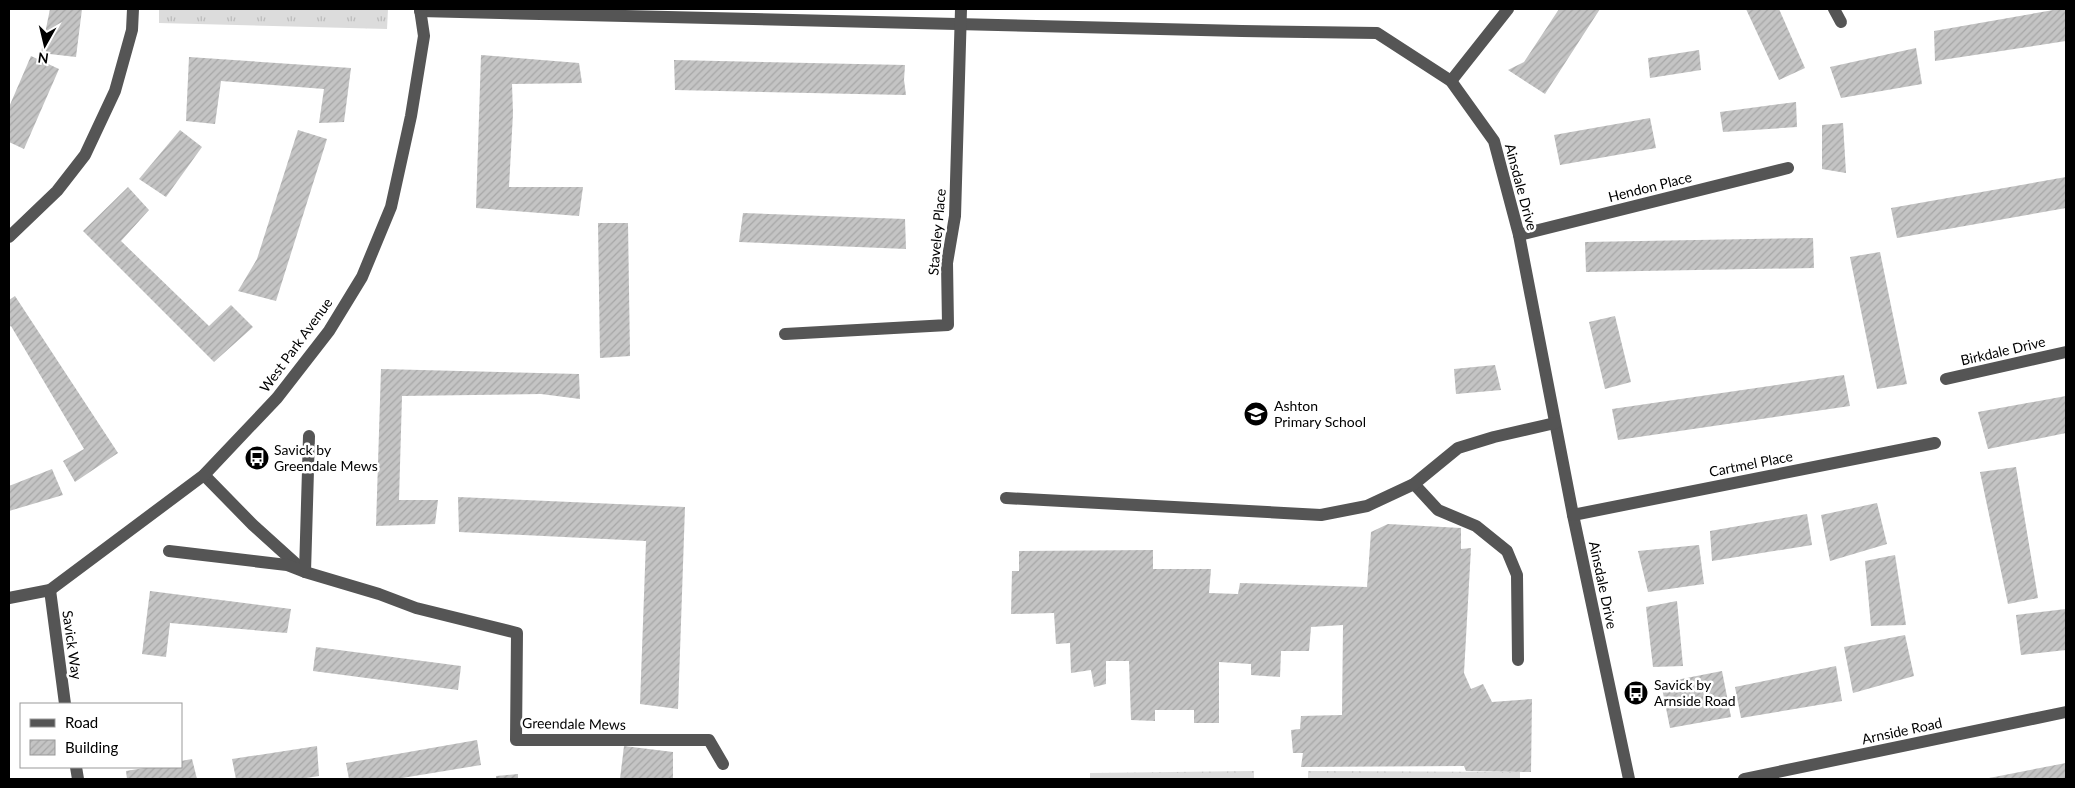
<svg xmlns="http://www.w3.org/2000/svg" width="2075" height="788" font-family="Lato,sans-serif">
<defs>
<pattern id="grass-tufts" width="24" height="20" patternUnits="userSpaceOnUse" patternTransform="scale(1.25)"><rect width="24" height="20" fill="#dcdcdc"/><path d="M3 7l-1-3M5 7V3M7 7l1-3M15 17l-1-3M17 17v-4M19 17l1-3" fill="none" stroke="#bbb"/></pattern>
<pattern id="forest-crowns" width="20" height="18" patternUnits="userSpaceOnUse" patternTransform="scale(1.25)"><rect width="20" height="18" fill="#dcdcdc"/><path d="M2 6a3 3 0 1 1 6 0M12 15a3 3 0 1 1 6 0" fill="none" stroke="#bbb"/></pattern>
<pattern id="building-hatch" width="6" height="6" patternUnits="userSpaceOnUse" patternTransform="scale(1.25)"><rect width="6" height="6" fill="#c4c4c4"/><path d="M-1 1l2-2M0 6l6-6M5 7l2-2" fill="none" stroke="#a7a7a7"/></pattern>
</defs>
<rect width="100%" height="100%" fill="#fff"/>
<polygon fill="url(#grass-tufts)" points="159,9 388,9 387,29 159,23"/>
<g fill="url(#forest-crowns)">
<polygon points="1254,771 1254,779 1090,779 1090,773"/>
<polygon points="1308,771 1520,772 1520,779 1308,779"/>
</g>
<g fill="url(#building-hatch)">
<polygon points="50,9 82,9 76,57 41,53"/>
<polygon points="1559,9 1600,9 1545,94 1508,70 1524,62"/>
<polygon points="1746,9 1779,9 1805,68 1779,80"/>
<polygon points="2059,9 2066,9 2066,41 1935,61 1934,31"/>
<polygon points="1916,48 1922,84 1841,98 1830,67"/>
<polygon points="1699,50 1701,70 1650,78 1648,58"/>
<polygon points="481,55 579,63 582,83 512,84 513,113 509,187 583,187 579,216 476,208"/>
<polygon points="31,56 59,69 24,149 9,142 9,107"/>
<polygon points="189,57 351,68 344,122 319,123 324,89 221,81 215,124 186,121"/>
<polygon points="674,60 905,65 904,80 906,95 675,90"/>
<polygon points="1796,102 1797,127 1723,132 1720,112"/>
<polygon points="1650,118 1656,148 1560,165 1554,135"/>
<polygon points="1843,123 1846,173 1822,169 1822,125"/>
<polygon points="180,130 202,147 166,197 139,179"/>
<polygon points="298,130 327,139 276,301 238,291 257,259"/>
<polygon points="2066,177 2066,208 1897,238 1891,208"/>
<polygon points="128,187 149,210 121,241 209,326 231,305 253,327 214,362 83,231"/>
<polygon points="743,213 905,219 906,249 739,242"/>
<polygon points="598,223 628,223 630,356 600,358"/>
<polygon points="1813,238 1814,268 1586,272 1585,242"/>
<polygon points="1880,252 1907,384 1877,389 1850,257"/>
<polygon points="15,296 118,453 75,482 63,461 84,449 11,326 9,327 9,300"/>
<polygon points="1615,316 1631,382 1605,389 1589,322"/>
<polygon points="1495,365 1501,390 1456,394 1454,369"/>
<polygon points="381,369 579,374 580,399 541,394 402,396 399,500 438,500 435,524 376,526"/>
<polygon points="1844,375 1850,406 1618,440 1612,409"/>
<polygon points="2066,396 2066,433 1988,449 1978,412"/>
<polygon points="2016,467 2038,598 2008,604 1980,472"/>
<polygon points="52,469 63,495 9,511 9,486"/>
<polygon points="458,497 685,507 678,709 640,704 646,541 459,532"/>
<polygon points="1877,503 1887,544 1830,561 1821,515"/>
<polygon points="1807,514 1812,545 1712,561 1710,531"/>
<polygon points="1388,524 1461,528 1461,549 1471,548 1464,673 1471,689 1483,684 1492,702 1532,699 1531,772 1466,771 1464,766 1301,767 1303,753 1293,753 1291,730 1300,729 1301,716 1342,715 1343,625 1311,627 1309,651 1281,651 1280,677 1251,675 1251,664 1219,662 1219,723 1194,723 1194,710 1155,710 1155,721 1131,720 1129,661 1106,661 1106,684 1094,687 1091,670 1071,673 1070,643 1056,644 1054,613 1011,614 1012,571 1019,571 1019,551 1153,550 1153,569 1211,569 1209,593 1238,594 1240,583 1367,587 1371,532"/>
<polygon points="1699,545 1704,584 1648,592 1638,551"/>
<polygon points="1895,555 1906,625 1871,626 1865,561"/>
<polygon points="150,591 291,609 287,633 170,623 166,657 142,654"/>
<polygon points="1677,601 1683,666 1653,667 1646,607"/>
<polygon points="2066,609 2066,650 2021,655 2016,615"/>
<polygon points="1905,635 1914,676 1853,693 1844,647"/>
<polygon points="316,647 461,666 458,690 313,671"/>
<polygon points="1836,666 1842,701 1741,718 1735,687"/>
<polygon points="1722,671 1731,717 1670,728 1661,683"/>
<polygon points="477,740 481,765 396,779 349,779 346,763"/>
<polygon points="317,746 319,776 300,779 236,779 232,759"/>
<polygon points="624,746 673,752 673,779 620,779"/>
<polygon points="192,759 197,779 127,779 126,771 150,767 181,767 181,761"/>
<polygon points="2066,763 2066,779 1989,779 1989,778"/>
<polygon points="518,774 518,779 496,779 496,776"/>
</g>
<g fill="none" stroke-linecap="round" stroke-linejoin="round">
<g stroke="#555" stroke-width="12">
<polyline points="1834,9 1841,22"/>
<polyline points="420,11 1242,31 1377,33 1451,81 1494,141 1519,235 1573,515 1629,779"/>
<polyline points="1451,81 1508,9"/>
<polyline points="1519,235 1788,168"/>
<polyline points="9,237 57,191 85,155 115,91 132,30 133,9"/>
<polyline points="785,334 948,325 947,263 955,216 961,9"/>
<polyline points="1946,379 2066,352"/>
<polyline points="204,475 253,525 305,572 379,594 416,608 517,633 516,740 709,740 723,764"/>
<polyline points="1414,484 1438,510 1476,526 1507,551 1517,575 1518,660"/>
<polyline points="1006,498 1321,515 1367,506 1414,484 1458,448 1494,437 1555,423"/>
<polyline points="1573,515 1935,443"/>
<polyline points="169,551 287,565 305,572 309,436"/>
<polyline points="50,590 65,704"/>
<polyline points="9,598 50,590 204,475 277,398 329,331 362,277 391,207 411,116 424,36 420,9"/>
<polyline points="76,767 78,779"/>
<polyline points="1744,779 2066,712"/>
</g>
</g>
<defs>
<symbol id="school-disc" viewBox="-11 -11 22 22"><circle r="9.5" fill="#000" stroke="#fff"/><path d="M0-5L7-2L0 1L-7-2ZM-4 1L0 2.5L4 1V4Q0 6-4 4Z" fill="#fff"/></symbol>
<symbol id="bus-disc" viewBox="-11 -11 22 22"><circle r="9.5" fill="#000" stroke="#fff"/><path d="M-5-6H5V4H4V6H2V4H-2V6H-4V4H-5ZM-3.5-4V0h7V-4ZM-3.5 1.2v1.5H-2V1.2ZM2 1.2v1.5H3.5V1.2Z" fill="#fff"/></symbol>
</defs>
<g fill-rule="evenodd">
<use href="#school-disc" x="1242" y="400" width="28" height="28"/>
<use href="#bus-disc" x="243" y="444" width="28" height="28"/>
<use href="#bus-disc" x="1622" y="679" width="28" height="28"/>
</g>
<g text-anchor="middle" stroke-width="5" stroke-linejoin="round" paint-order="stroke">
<g font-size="14" fill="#000" stroke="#fff">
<text transform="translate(1521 187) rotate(75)" y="5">Ainsdale Drive</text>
<text transform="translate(1650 187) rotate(-14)" y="5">Hendon Place</text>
<text transform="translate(937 232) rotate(-85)" y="5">Staveley Place</text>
<text transform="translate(296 345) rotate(-54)" y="5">West Park Avenue</text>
<text transform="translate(2003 351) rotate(-13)" y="5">Birkdale Drive</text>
<text transform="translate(1751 464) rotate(-11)" y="5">Cartmel Place</text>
<text transform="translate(1603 585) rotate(78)" y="5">Ainsdale Drive</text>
<text transform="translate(72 645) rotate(82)" y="5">Savick Way</text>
<text transform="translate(574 724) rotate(1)" y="5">Greendale Mews</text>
<text transform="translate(1902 731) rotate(-12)" y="5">Arnside Road</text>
</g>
<g font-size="14" fill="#000" stroke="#fff" text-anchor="start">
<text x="1274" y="411">Ashton<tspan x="1274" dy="16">Primary School</tspan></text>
<text x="274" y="455">Savick by<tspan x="274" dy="16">Greendale Mews</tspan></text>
<text x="1654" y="690">Savick by<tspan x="1654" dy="16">Arnside Road</tspan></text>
</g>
</g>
<rect width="2075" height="788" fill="none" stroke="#000000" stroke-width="20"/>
<rect x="20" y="703" width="162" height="65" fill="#ffffff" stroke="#999999"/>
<rect x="30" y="719" width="25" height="8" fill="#555555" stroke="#999999"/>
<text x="65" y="728" font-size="15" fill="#000000">Road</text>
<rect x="30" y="740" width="25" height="15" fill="url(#building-hatch)" stroke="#999999"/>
<text x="65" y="753" font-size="15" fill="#000000">Building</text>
<g transform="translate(45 45) rotate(188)" stroke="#ffffff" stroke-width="4" paint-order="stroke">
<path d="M0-4L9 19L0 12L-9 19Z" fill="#000000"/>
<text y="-8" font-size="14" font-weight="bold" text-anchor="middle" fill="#000000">N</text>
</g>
</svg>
